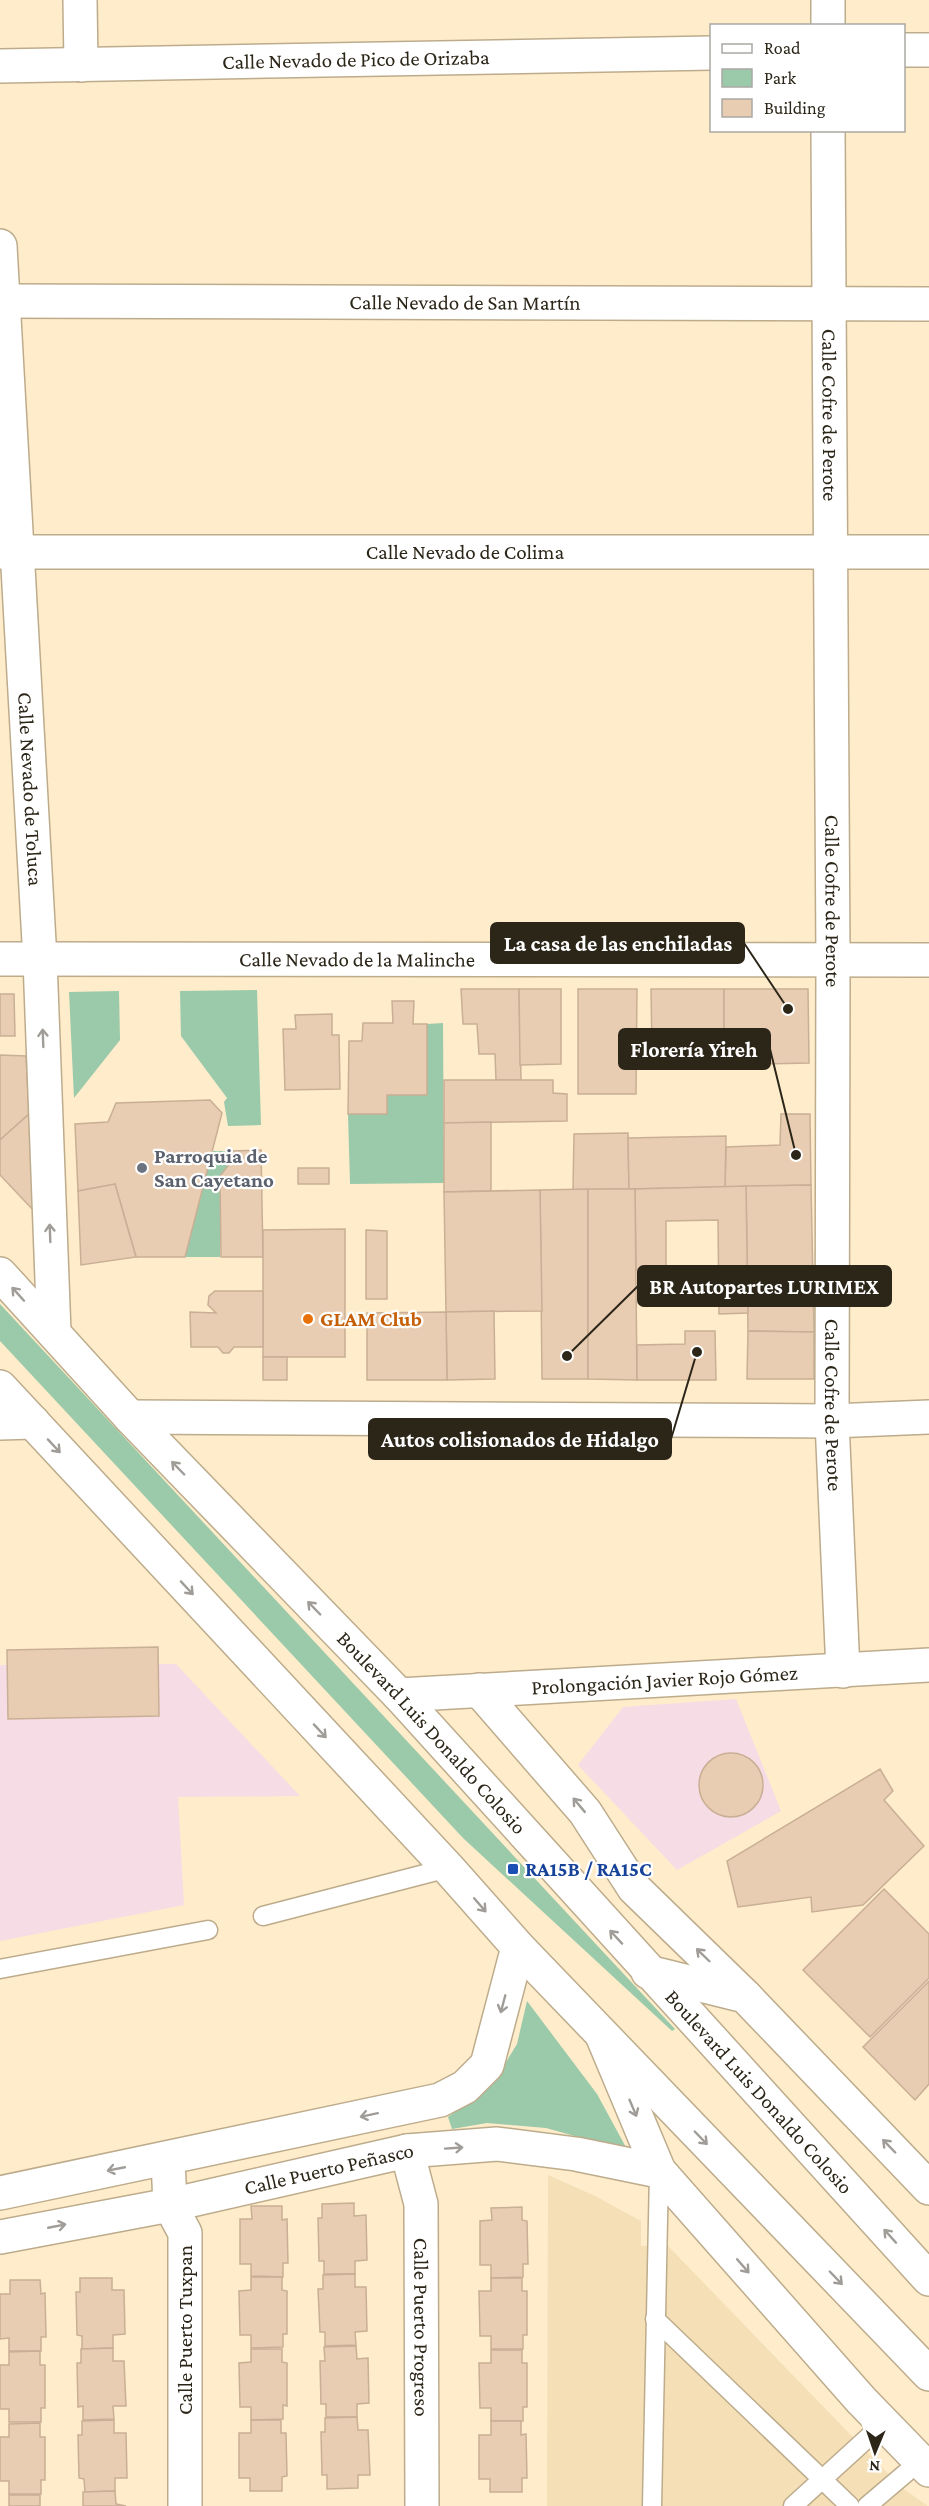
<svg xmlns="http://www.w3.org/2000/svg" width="929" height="2506" font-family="'Crimson Pro',serif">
<rect width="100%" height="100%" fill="#feeccb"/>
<g fill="#f6dce5">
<polygon points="176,1664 300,1796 178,1797 184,1905 0,1941 0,1665"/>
<polygon points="736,1699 781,1811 677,1870 578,1765 623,1707"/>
</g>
<polygon fill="#f4dfb6" points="548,2175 595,2196 641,2221 641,2246 668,2246 902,2488 928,2506 547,2506"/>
<g fill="#9acaaa">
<polygon points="257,990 261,1125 228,1126 224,1102 227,1098 181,1036 180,991"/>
<polygon points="119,991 120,1040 74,1098 69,992"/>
<polygon points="443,1023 444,1183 350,1184 348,1114 387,1095 427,1095 427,1024"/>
<polygon points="212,1151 231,1151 231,1162 220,1176 220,1257 185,1257"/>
<polygon points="0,1304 675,2029 672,2031 463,1838 0,1341"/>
<polygon points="527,2001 597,2094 628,2151 546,2128 487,2123 452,2129 448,2117 492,2085 517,2044"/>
</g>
<g fill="#e8cdb2" stroke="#c9af95" stroke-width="1.5">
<polygon points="461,989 519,989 521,1080 496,1080 495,1054 479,1054 477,1024 463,1024"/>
<polygon points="519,989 561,989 561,1064 520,1065"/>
<polygon points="578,989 637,989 636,1094 578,1094"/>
<polygon points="651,989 724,989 724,1065 702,1065 702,1053 652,1054"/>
<polygon points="724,989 808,989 809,1063 724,1065"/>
<polygon points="0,994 14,994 15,1036 0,1036"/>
<polygon points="392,1001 414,1001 413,1024 427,1024 427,1095 387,1095 387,1114 348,1114 349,1041 362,1041 363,1023 393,1023"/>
<polygon points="332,1014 332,1035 339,1035 340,1089 285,1090 283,1029 296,1029 295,1015"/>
<polygon points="0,1055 26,1056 29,1114 0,1140"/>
<polygon points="444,1080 553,1080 553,1093 567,1094 567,1121 444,1123"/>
<polygon points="210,1100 222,1113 185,1257 136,1257 115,1184 78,1191 75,1124 108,1122 116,1103"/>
<polygon points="29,1114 35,1212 0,1175 0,1140"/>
<polygon points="781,1114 810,1114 811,1185 725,1187 726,1147 780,1145"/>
<polygon points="491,1122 491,1191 444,1192 444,1123"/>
<polygon points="628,1133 629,1189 573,1190 574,1134"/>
<polygon points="726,1136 725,1187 629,1189 628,1138"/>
<polygon points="261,1150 263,1257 221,1257 220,1176 231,1162 231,1151"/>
<rect x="298" y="1168" width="31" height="16"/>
<polygon points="115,1184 136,1257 81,1265 78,1191"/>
<polygon points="811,1185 814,1332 748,1331 746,1186"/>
<polygon points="746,1186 748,1313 719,1314 718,1220 666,1221 666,1270 636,1270 635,1189"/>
<polygon points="588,1189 588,1379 542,1379 540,1190"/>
<polygon points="588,1189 635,1189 637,1380 588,1379"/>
<polygon points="540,1190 542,1311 446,1312 444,1192"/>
<polygon points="345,1229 345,1357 263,1357 263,1230"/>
<polygon points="366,1230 387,1231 387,1299 366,1299"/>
<polygon points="215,1291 263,1291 263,1347 234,1347 229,1353 223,1353 218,1347 191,1347 190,1312 216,1313 208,1305 209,1296"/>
<polygon points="494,1311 495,1379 447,1380 446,1312"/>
<polygon points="446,1312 447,1380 367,1380 367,1313"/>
<polygon points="685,1331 715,1331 716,1380 637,1380 637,1345 685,1344"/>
<polygon points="748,1331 814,1332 814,1379 747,1379"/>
<rect x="263" y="1357" width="24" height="23"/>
<polygon points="158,1647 159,1716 8,1719 7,1650"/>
<circle cx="731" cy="1785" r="32"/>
<polygon points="880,1769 893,1791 884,1800 924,1846 863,1905 812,1912 811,1897 738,1907 727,1861"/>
<polygon points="884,1889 929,1934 929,1978 870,2037 803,1970"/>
<polygon points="929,1981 929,2084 915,2100 863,2047"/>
<polygon points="354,2203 354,2216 366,2215 367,2260 355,2261 355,2274 324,2274 324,2261 319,2261 318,2218 322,2218 322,2204"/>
<polygon points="251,2206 282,2206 282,2220 287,2219 288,2263 283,2263 283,2277 251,2276 251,2264 240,2264 240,2219 252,2219"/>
<polygon points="522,2207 522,2220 527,2221 528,2264 523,2264 523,2277 491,2278 491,2265 480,2265 480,2221 492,2220 491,2208"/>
<polygon points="355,2274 355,2287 366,2287 367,2331 355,2332 356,2345 325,2346 325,2332 320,2332 318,2289 323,2289 323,2275"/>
<polygon points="251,2277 282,2277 282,2290 287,2291 287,2334 283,2334 283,2347 251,2348 251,2335 240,2335 239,2291 251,2290"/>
<polygon points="80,2278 112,2278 112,2290 124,2290 125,2334 113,2335 113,2348 82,2349 82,2336 77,2335 76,2292 80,2292"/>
<polygon points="491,2278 522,2278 522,2291 527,2291 527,2335 523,2335 523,2349 491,2349 491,2336 480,2336 479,2291 491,2291"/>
<polygon points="10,2280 40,2280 41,2294 45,2293 46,2337 41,2337 41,2351 9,2351 9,2338 0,2339 0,2294 10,2294"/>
<polygon points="356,2346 357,2359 368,2358 369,2403 357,2404 357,2417 326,2417 326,2404 321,2404 320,2361 325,2361 324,2347"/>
<polygon points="113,2348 113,2361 124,2361 126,2406 113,2406 114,2419 83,2420 83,2406 78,2407 77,2363 81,2363 81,2349"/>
<polygon points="251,2349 282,2349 282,2362 287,2363 287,2406 283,2405 283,2419 251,2420 251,2407 240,2407 239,2363 251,2362"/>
<polygon points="491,2350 522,2350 522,2363 527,2363 527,2407 523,2407 523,2421 491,2421 491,2408 480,2408 479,2363 491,2363"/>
<polygon points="40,2351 40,2365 45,2365 45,2408 41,2408 41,2422 9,2422 9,2409 0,2409 0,2365 9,2365 9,2352"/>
<polygon points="357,2417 358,2430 368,2430 370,2475 358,2475 358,2488 327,2489 327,2475 322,2475 321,2432 325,2432 325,2418"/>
<polygon points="114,2420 114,2433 126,2433 127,2478 115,2478 115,2491 85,2492 84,2479 79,2478 78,2435 82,2435 82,2421"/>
<polygon points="251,2420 281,2420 281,2433 286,2433 287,2476 282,2477 282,2491 250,2491 250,2478 239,2478 239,2433 251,2433"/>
<polygon points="491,2421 521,2421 521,2435 526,2434 527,2478 522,2478 522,2492 490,2492 490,2479 479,2479 479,2435 491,2435"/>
<polygon points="40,2423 40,2437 45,2437 45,2480 41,2480 41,2494 9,2494 9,2481 0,2481 0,2437 9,2437 9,2424"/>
<polygon points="115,2491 116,2504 126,2506 83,2506 83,2492"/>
<rect x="9" y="2495" width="31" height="11"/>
</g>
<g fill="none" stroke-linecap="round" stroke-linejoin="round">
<defs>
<g id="service">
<polyline points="263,1916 448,1868"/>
<polyline points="0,1969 208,1930"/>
<polyline points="655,2319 850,2506"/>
<polyline points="652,2506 659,2172"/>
<polyline points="793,2506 884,2423"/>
<polyline points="867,2506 920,2461"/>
</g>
<g id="minor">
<polyline points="80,0 81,65"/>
<polyline points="904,50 929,50"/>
<path id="s1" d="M 0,66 L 712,53"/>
<path id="s2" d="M 0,246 L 40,960 L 54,1333"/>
<path id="s3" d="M 0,301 L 929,304"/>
<path id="s4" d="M 0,552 L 929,552"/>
<path id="s5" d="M 0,959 L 929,960"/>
<polyline points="130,1417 832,1421 929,1417"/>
<polyline points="0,1423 33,1422"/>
<path id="s6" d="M 407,2151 L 421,2204 L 422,2506"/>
<polyline points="168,2159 170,2205 185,2233 185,2506"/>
</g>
<g id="tertiary">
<polyline points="828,26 828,0"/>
<path id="s7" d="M 828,130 L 833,960 L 832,1421 L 843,1671"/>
<path id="s8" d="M 399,1695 L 929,1665"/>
<polyline points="602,2035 659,2171 861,2400 929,2470"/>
<polyline points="0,2193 440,2100 465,2087 487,2065 518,1947"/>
<path id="s9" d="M 0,2237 L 170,2205 L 407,2151 L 497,2144 L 576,2154 L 659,2171"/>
</g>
<g id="primary">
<path id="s10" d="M 0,1274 L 130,1417 L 399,1695 L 929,2279"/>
<polyline points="0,1387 448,1868 518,1947 929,2374"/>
<polyline points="479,1690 585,1812 634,1888 745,1996"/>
<polyline points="648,1972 745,1996 929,2188"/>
</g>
</defs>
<use href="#service" stroke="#bdac8c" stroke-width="21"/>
<use href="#minor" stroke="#bdac8c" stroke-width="36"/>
<use href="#tertiary" stroke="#bdac8c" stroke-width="36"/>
<use href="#primary" stroke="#bdac8c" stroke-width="36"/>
<use href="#service" stroke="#fff" stroke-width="18"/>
<use href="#minor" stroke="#fff" stroke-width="33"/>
<use href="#tertiary" stroke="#fff" stroke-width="33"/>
<use href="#primary" stroke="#fff" stroke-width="33"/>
</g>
<defs><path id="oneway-shaft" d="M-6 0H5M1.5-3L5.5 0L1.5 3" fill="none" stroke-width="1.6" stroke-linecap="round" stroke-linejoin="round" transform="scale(1.5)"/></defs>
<g stroke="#a09d98">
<use href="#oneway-shaft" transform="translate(43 1038) rotate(-92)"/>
<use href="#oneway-shaft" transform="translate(50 1233) rotate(-92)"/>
<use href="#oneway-shaft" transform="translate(18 1294) rotate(-132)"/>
<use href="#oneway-shaft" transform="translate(54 1446) rotate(47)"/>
<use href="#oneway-shaft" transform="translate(178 1468) rotate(-134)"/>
<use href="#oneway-shaft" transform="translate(187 1588) rotate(47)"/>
<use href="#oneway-shaft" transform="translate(314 1608) rotate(-134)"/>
<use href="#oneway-shaft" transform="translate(320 1731) rotate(47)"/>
<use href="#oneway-shaft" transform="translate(579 1805) rotate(-130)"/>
<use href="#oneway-shaft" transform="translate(480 1905) rotate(49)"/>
<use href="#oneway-shaft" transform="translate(616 1937) rotate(-133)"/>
<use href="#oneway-shaft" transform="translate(703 1955) rotate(-136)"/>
<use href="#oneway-shaft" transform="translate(503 2004) rotate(105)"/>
<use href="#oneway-shaft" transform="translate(633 2108) rotate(67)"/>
<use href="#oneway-shaft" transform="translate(369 2115) rotate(168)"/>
<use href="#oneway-shaft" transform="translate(701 2138) rotate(46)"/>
<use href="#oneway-shaft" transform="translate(889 2146) rotate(-134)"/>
<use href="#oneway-shaft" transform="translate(454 2148) rotate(-4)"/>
<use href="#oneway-shaft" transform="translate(116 2169) rotate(169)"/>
<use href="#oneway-shaft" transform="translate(57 2226) rotate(-11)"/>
<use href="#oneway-shaft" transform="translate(890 2236) rotate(-132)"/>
<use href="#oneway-shaft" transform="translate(743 2266) rotate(49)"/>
<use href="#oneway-shaft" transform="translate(836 2278) rotate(46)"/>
</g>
<circle fill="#6b7280" stroke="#fff" stroke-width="2" cx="142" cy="1168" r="6"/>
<circle fill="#e8710a" stroke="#fff" stroke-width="2" cx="308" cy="1319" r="6"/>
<rect fill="#1a4fb4" stroke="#fff" stroke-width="2" x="507" y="1863" width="12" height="12" rx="3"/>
<g text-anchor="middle" stroke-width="4.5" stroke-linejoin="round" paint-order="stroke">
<g font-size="21" fill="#2c2619" stroke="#fff">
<text dy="7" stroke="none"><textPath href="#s1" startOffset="356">Calle Nevado de Pico de Orizaba</textPath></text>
<text dy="7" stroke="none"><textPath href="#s3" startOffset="465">Calle Nevado de San Martín</textPath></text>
<text dy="7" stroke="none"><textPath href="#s7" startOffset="285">Calle Cofre de Perote</textPath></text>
<text dy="7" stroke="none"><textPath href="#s4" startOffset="465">Calle Nevado de Colima</textPath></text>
<text dy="7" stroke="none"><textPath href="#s2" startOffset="544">Calle Nevado de Toluca</textPath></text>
<text dy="7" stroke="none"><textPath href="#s7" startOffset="771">Calle Cofre de Perote</textPath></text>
<text dy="7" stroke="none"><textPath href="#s5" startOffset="357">Calle Nevado de la Malinche</textPath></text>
<text dy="7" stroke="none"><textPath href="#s7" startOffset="1275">Calle Cofre de Perote</textPath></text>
<text dy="7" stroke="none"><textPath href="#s8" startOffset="266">Prolongación Javier Rojo Gómez</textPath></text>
<text dy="7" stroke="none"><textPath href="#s10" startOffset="630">Boulevard Luis Donaldo Colosio</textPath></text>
<text dy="7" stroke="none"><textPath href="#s10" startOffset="1116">Boulevard Luis Donaldo Colosio</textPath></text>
<text dy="7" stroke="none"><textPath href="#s9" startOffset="336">Calle Puerto Peñasco</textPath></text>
<text dy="7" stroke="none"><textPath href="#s6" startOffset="178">Calle Puerto Progreso</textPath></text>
<text transform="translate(185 2330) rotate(-90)" y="7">Calle Puerto Tuxpan</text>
</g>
<g font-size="21" font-weight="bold" fill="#5b616d" stroke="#fff" text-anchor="start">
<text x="154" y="1163">Parroquia de<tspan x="154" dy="24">San Cayetano</tspan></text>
</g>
<g font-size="21" font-weight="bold" fill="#c56008" stroke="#fff" text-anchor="start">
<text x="320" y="1326">GLAM Club</text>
</g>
<g font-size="21" font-weight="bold" fill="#164399" stroke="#fff" text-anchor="start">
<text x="525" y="1876">RA15B / RA15C</text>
</g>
</g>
<path fill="none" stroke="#2c2619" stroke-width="2" d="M788 1009L744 943M796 1155L770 1049M567 1356L638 1286M697 1352L671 1439"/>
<g fill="#2c2619" stroke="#fff" stroke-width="2">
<circle cx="788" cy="1009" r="6"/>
<circle cx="796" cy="1155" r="6"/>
<circle cx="567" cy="1356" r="6"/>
<circle cx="697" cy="1352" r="6"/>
</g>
<g fill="#2c2619" stroke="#2c2619" stroke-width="2">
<rect x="491" y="923" width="253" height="40" rx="6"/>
<rect x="619" y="1029" width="151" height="40" rx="6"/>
<rect x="638" y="1266" width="253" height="40" rx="6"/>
<rect x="369" y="1419" width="302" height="40" rx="6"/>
</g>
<g font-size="22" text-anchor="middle" font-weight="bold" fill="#fff">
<text x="618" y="951">La casa de las enchiladas</text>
<text x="694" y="1057">Florería Yireh</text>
<text x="764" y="1294">BR Autopartes LURIMEX</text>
<text x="520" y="1447">Autos colisionados de Hidalgo</text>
</g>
<rect x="710" y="24" width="195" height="108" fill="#ffffff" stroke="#aba8a3" stroke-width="1.5"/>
<rect x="722" y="44" width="30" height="9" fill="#ffffff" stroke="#aba8a3" stroke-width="1.5"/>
<text x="764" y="54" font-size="18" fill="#2c2619">Road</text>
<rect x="722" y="69" width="30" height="18" fill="#9acaaa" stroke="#aba8a3" stroke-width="1.5"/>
<text x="764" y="84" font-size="18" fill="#2c2619">Park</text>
<rect x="722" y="99" width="30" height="18" fill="#e8cdb2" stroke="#aba8a3" stroke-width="1.5"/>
<text x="764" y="114" font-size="18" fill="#2c2619">Building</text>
<g transform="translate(875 2452) rotate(182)" stroke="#ffffff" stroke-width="4.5" paint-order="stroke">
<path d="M0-4.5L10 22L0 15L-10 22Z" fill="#2c2619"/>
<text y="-9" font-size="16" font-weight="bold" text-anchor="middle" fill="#2c2619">N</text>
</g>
</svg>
